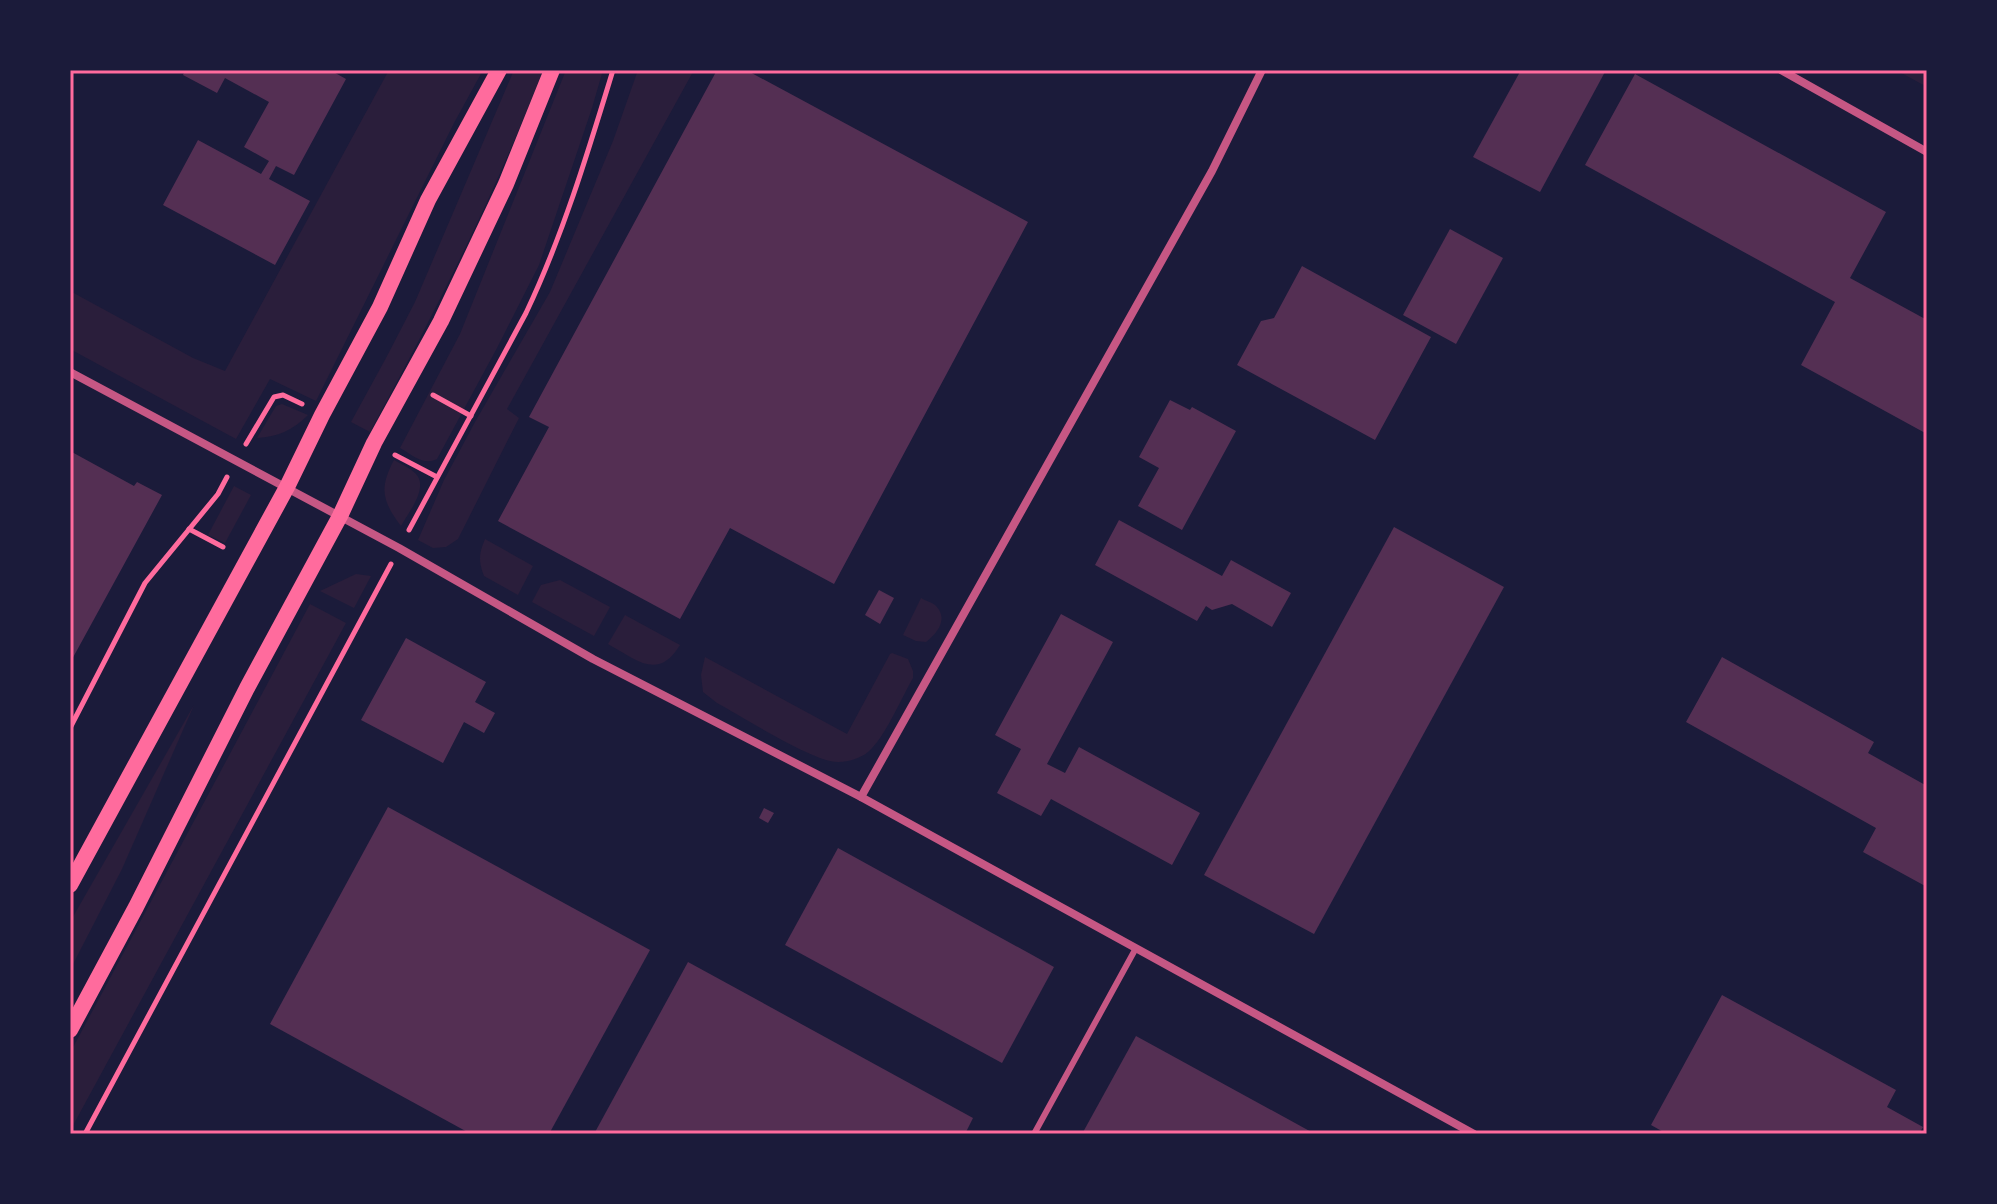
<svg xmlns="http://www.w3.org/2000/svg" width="1997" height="1204" font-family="'Roboto Condensed',sans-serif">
<rect width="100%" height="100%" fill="#1b1b3a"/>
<g fill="#2a1e3b">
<polygon points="389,70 483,70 454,123 316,401 270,379 236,439 70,349 70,291 193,358 225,371"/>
<path d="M 514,70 L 543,70 C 495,195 434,314 370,432 L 351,422 L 386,358 L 415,302 Z"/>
<path d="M 566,70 L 603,70 L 592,108 L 539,265 L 497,348 L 437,459 C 424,466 412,455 400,448 L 460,334 Z"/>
<polygon points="638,70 694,70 507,409 519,418 458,539 446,547 433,548 418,540 444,480 475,422 550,292 613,141"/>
<polygon points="1896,70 1927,70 1927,87"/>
<path d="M 282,404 L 308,415 C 293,430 278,437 257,438 L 276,406 Z"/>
<path d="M 394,460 C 401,464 410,468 416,474 C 429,488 408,513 401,526 C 382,501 379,488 394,460 Z"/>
<polygon points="234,486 251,495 225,543 208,535"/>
<path d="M 485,539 L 533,566 L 518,595 L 484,576 C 478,561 479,553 485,539 Z"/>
<polygon points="356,574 371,576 354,608 320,591"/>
<polygon points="560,580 610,607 594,636 532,602 541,585"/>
<path d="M 921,598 C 926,601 931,602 935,605 C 949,618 938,633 926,642 L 916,641 L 903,635 Z"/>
<polygon points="310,604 346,623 70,1131 70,1053"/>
<path d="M 625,615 L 680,645 C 658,681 637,660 608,644 Z"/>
<path d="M 892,653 L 908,659 L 913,671 L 913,678 C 902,697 884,739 868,752 C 861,758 848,762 839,762 C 814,763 743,717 717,703 L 703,692 L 701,675 L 705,657 L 847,734 L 890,654 Z"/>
<polygon points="194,705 122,869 70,970 70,922"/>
</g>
<g fill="#542f53">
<polygon points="185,70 330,70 346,79 294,175 276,166 269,179 310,201 275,265 163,205 198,140 261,174 269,161 244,147 269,102 225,78 217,93 183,75"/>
<polygon points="717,70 746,70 1028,222 834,584 730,528 680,619 498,521 549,427 529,417"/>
<polygon points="1521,70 1606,70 1540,192 1473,157"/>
<polygon points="1635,74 1886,212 1850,278 1927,320 1927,434 1801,365 1835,302 1585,165"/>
<polygon points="1450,229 1503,258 1456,344 1403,315"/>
<polygon points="1302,266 1431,337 1375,440 1237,365 1261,321 1274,318"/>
<polygon points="1170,400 1190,410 1192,407 1236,431 1182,530 1138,506 1159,468 1139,457"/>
<polygon points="70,451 134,486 137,482 162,495 70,663"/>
<polygon points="1119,520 1222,576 1231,560 1291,593 1272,627 1232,604 1212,610 1206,606 1197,621 1095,565"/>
<polygon points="1394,527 1504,587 1314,934 1204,875"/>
<polygon points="879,590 894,598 880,624 865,615"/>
<polygon points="1061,614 1113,642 1047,764 1065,773 1079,747 1200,813 1172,865 1051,799 1041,816 997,793 1021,749 995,735"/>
<polygon points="406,638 486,682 475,702 495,713 484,733 464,722 443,763 361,720"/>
<polygon points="1722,657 1874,742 1868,753 1927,786 1927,887 1863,852 1876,828 1686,722"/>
<polygon points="388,807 650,950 549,1134 471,1134 270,1024"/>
<polygon points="764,808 774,813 768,823 759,818"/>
<polygon points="838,848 1054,967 1002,1063 785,945"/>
<polygon points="688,962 973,1118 965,1134 594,1134"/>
<polygon points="1722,995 1896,1090 1887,1107 1923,1127 1919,1134 1667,1134 1651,1125"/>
<polygon points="1136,1036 1315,1134 1082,1134"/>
</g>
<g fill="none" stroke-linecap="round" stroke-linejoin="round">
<g stroke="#ff6b9d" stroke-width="5">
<polyline points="433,395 471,416"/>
<polyline points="246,444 274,397 283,395 302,404"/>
<polyline points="395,455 437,477"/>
<polyline points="189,529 223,547"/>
<path d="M 409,530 L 526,313 C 563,235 588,152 613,70"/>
<polyline points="70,728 145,583 218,494 227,477"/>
<polyline points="85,1134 391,564"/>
</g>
<polyline stroke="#c65784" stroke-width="6" points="1034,1134 1136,948"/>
<g stroke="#c65784" stroke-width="8">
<polyline points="1781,70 1927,152"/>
<polyline points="70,372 399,548 593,659 861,797 1474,1134"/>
<polyline points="861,797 1212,171 1262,70"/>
</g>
<g stroke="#ff6b9d" stroke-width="16">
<polyline points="70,885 287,487 322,415 380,307 428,200 499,70"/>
<polyline points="70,1030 136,907 247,688 340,516 374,443 441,321 506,184 552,70"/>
</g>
</g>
<rect width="1997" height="1204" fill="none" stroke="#1b1b3a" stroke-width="144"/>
<rect x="72" y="72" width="1853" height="1060" fill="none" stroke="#ff6b9d" stroke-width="3"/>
</svg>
